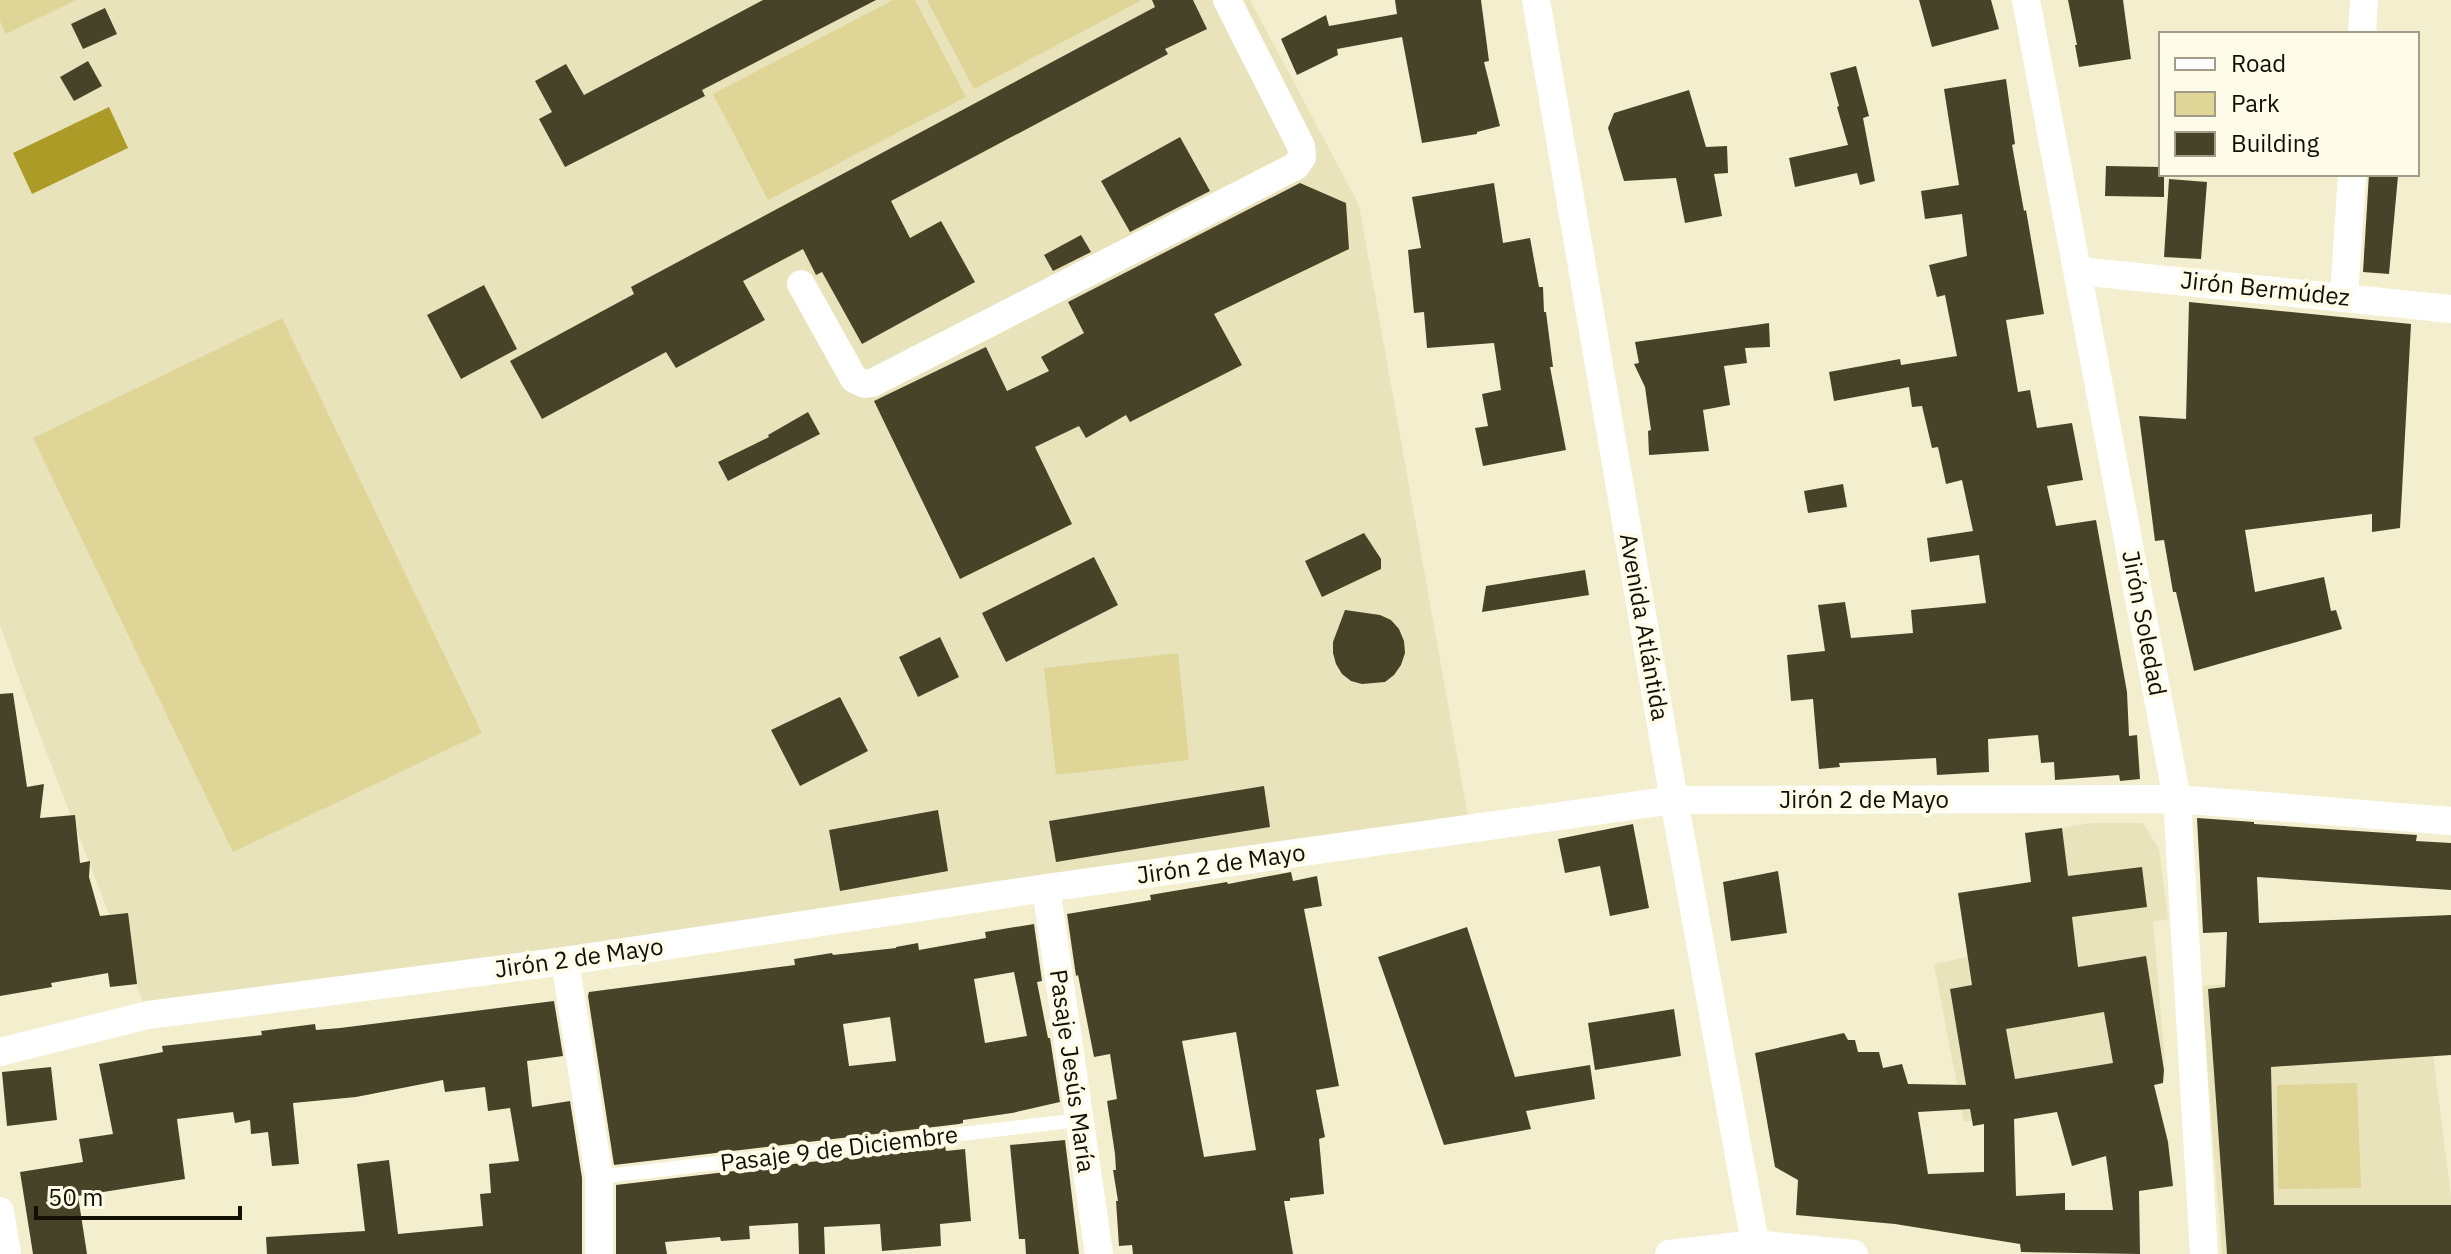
<svg xmlns="http://www.w3.org/2000/svg" width="2451" height="1254" font-family="'IBM Plex Sans',sans-serif">
<rect width="100%" height="100%" fill="#f3efce"/>
<g fill="#e8e3bb">
<polygon points="0,0 1250,0 1359,205 1470,828 148,1015 34,720 0,625"/>
<polygon points="2091,823 2143,823 2159,849 2168,919 2153,922 2165,1062 2108,1074 2112,1093 1964,1122 1934,964 1968,957 2073,930 2062,828"/>
<polygon points="2260,982 2433,1055 2451,1196 2451,1254 2222,1254 2201,986"/>
</g>
<g fill="#dfd597">
<polygon points="0,0 76,0 6,34 0,21"/>
<polygon points="893,0 915,0 966,97 768,200 713,94"/>
<polygon points="927,0 1139,0 1140,1 974,89"/>
<polygon points="282,318 482,733 233,852 33,438"/>
<polygon points="1178,653 1189,760 1056,775 1044,668"/>
<polygon points="2357,1083 2361,1188 2278,1189 2277,1085"/>
</g>
<polygon fill="#ac9b27" points="109,107 128,148 32,194 13,153"/>
<g fill="#474328" fill-rule="evenodd">
<polygon points="763,0 876,0 702,90 705,96 565,167 539,119 552,112 535,81 566,64 584,95"/>
<polygon points="1152,0 1193,0 1207,29 1165,49 1168,54 891,201 910,238 941,221 975,282 862,344 822,272 816,275 803,249 743,281 765,320 676,368 666,352 542,419 510,361 634,294 631,287 1155,7"/>
<polygon points="1395,0 1481,0 1489,61 1484,62 1500,126 1477,132 1477,134 1422,143 1402,37 1337,49 1338,55 1297,75 1281,39 1326,15 1329,26 1397,14"/>
<polygon points="1919,0 1991,0 1999,29 1932,47"/>
<polygon points="2068,0 2123,0 2131,59 2079,67 2075,45 2077,45"/>
<polygon points="105,8 117,34 83,49 71,24"/>
<polygon points="88,61 102,86 74,101 60,77"/>
<polygon points="1856,66 1869,116 1863,118 1875,181 1860,185 1857,173 1795,187 1789,158 1848,145 1837,107 1839,106 1830,73"/>
<polygon points="2006,79 2015,144 2012,145 2024,211 2026,210 2044,314 2006,320 2018,392 2030,390 2037,428 2072,423 2083,480 2047,486 2056,526 2096,520 2127,692 2129,736 2137,735 2140,779 2120,781 2119,775 2055,780 2054,762 2041,763 2038,735 1988,739 1989,772 1937,775 1936,758 1839,763 1840,767 1819,769 1813,699 1791,701 1787,655 1825,651 1818,605 1845,602 1851,638 1913,633 1911,610 1986,603 1979,555 1930,562 1927,538 1973,531 1962,480 1946,484 1938,447 1932,448 1922,406 1912,407 1909,387 1834,401 1829,372 1900,359 1901,365 1957,356 1945,295 1937,297 1929,265 1967,256 1962,214 1925,219 1921,191 1959,185 1944,89"/>
<polygon points="1689,90 1706,147 1727,146 1728,173 1714,174 1722,216 1685,223 1676,178 1624,181 1608,128 1614,113"/>
<polygon points="1180,137 1210,191 1130,232 1101,181"/>
<polygon points="2106,166 2161,167 2161,174 2164,174 2164,197 2105,196"/>
<polygon points="2369,174 2398,176 2389,274 2363,272"/>
<polygon points="2169,179 2207,182 2201,259 2164,257"/>
<polygon points="1300,183 1346,203 1349,249 1214,314 1242,365 1130,422 1126,415 1086,438 1079,426 1035,447 1072,524 960,579 874,401 986,347 1007,391 1049,371 1041,357 1084,333 1068,302"/>
<polygon points="1494,183 1503,243 1530,238 1539,287 1543,287 1544,312 1546,312 1553,367 1550,367 1566,450 1483,466 1475,428 1488,426 1482,394 1501,390 1494,343 1427,348 1424,312 1414,313 1408,250 1421,248 1412,197"/>
<polygon points="1081,235 1091,252 1053,271 1044,255"/>
<polygon points="484,285 517,349 461,379 427,315"/>
<polygon points="2189,302 2411,324 2400,528 2372,532 2372,514 2245,530 2255,592 2324,577 2331,611 2336,610 2342,629 2194,671 2176,592 2173,592 2164,540 2155,541 2139,416 2186,419"/>
<polygon points="1769,323 1770,347 1745,348 1747,363 1724,366 1730,405 1703,410 1709,451 1649,455 1648,431 1651,430 1645,387 1634,364 1639,363 1635,342"/>
<polygon points="808,412 820,434 728,481 718,462 769,437 768,435"/>
<polygon points="1843,484 1847,507 1808,513 1804,491"/>
<polygon points="1364,533 1381,559 1381,569 1322,597 1305,561"/>
<polygon points="1094,557 1118,605 1006,662 982,613"/>
<polygon points="1585,570 1589,595 1482,612 1486,586"/>
<polygon points="1345,610 1380,615 1391,620 1399,629 1404,641 1405,653 1401,665 1394,675 1385,682 1362,684 1351,681 1342,674 1336,664 1333,653 1333,642"/>
<polygon points="940,637 959,677 918,697 899,657"/>
<polygon points="13,693 27,787 44,784 40,818 75,815 80,863 90,861 89,877 100,916 128,913 137,984 110,987 108,973 51,983 52,987 0,996 0,694"/>
<polygon points="840,697 868,751 800,786 771,730"/>
<polygon points="1264,786 1270,827 1056,862 1049,821"/>
<polygon points="938,810 948,871 840,891 829,830"/>
<polygon points="2197,818 2254,822 2254,824 2417,835 2416,841 2451,843 2451,890 2257,877 2259,923 2451,915 2451,1055 2271,1067 2274,1205 2451,1205 2451,1254 2227,1254 2208,989 2225,987 2227,932 2203,933"/>
<polygon points="1633,824 1649,908 1610,916 1600,866 1565,873 1558,839"/>
<path d="M 2062,828 L 2068,876 L 2142,867 L 2147,907 L 2072,917 L 2078,967 L 2146,956 L 2164,1070 L 2163,1083 L 2154,1085 L 2168,1142 L 2173,1186 L 2139,1191 L 2140,1254 L 2021,1252 L 2020,1244 L 1895,1224 L 1796,1215 L 1798,1180 L 1775,1167 L 1755,1053 L 1844,1033 L 1848,1040 L 1855,1040 L 1858,1052 L 1879,1052 L 1883,1068 L 1902,1064 L 1908,1084 L 1966,1085 L 1950,989 L 1972,985 L 1958,893 L 2031,882 L 2025,833 ZM 2104,1012 L 2113,1063 L 2015,1079 L 2006,1029 ZM 1970,1109 L 1973,1126 L 1984,1124 L 1984,1172 L 1928,1174 L 1918,1112 ZM 2057,1112 L 2072,1166 L 2106,1156 L 2113,1210 L 2065,1210 L 2065,1193 L 2016,1196 L 2014,1119 Z"/>
<polygon points="1778,871 1787,933 1731,941 1723,882"/>
<path d="M 1291,872 L 1293,881 L 1317,876 L 1322,906 L 1304,909 L 1339,1086 L 1316,1090 L 1325,1137 L 1319,1139 L 1324,1194 L 1290,1198 L 1290,1201 L 1284,1201 L 1293,1254 L 1133,1254 L 1132,1245 L 1119,1246 L 1116,1201 L 1118,1201 L 1113,1170 L 1116,1170 L 1115,1154 L 1107,1101 L 1117,1099 L 1110,1054 L 1094,1057 L 1078,975 L 1076,976 L 1067,914 L 1151,900 L 1150,895 L 1227,882 L 1228,884 ZM 1236,1032 L 1256,1150 L 1204,1157 L 1182,1041 Z"/>
<path d="M 1034,924 L 1042,981 L 1037,982 L 1048,1038 L 1050,1038 L 1060,1102 L 1012,1113 L 963,1120 L 963,1123 L 959,1124 L 614,1165 L 588,996 L 589,992 L 795,965 L 794,959 L 832,953 L 833,955 L 896,948 L 896,947 L 918,943 L 919,950 L 986,938 L 985,932 ZM 1014,972 L 1027,1036 L 985,1043 L 974,979 ZM 890,1017 L 896,1061 L 849,1066 L 843,1024 Z"/>
<polygon points="1467,927 1515,1077 1590,1065 1595,1099 1526,1111 1531,1129 1444,1145 1378,957"/>
<polygon points="554,1001 563,1056 527,1061 532,1107 570,1101 582,1178 582,1254 267,1254 266,1237 365,1231 357,1164 389,1160 398,1234 483,1226 480,1194 491,1193 489,1164 519,1161 510,1108 488,1111 485,1087 445,1092 443,1080 356,1097 293,1103 299,1164 272,1166 268,1132 251,1134 250,1120 235,1123 233,1112 177,1119 185,1179 78,1196 87,1254 33,1254 20,1172 83,1162 79,1139 113,1134 99,1064 163,1052 162,1046 262,1035 261,1031 315,1024 316,1030 340,1028"/>
<polygon points="1674,1009 1681,1056 1595,1070 1588,1023"/>
<polygon points="51,1067 57,1120 7,1126 2,1072"/>
<polygon points="1065,1140 1079,1254 1026,1254 1025,1239 1019,1239 1010,1145"/>
<polygon points="945,1146 946,1151 965,1149 971,1221 940,1224 941,1246 882,1251 880,1224 824,1227 825,1254 799,1254 798,1223 749,1226 750,1239 721,1241 720,1237 665,1242 667,1254 616,1254 616,1185"/>
</g>
<g fill="none" stroke-linecap="round" stroke-linejoin="round">
<polyline stroke="#fff" stroke-width="14" points="599,1177 1079,1120"/>
<g stroke="#fff" stroke-width="28">
<polyline points="1536,0 1674,800 1757,1254"/>
<polyline points="2026,0 2177,799 2204,1254"/>
<polyline points="2362,34 2364,0"/>
<polyline points="2079,271 2451,309"/>
<polyline points="801,284 854,379 865,384 872,383 1296,166 1302,157 1301,146 1227,0"/>
<polyline points="2344,297 2352,174"/>
<polyline points="1046,888 1099,1254"/>
<polyline points="565,961 599,1177 599,1254"/>
<polyline points="0,1052 148,1015 565,961 1046,888 1674,800 2177,799 2451,821"/>
<polyline points="0,1211 7,1254"/>
<polyline points="1669,1254 1756,1244 1854,1254"/>
</g>
</g>
<g text-anchor="middle" stroke-width="8" stroke-linejoin="round" paint-order="stroke">
<g font-size="24" fill="#121005" stroke="#fefbe8">
<text transform="translate(2265 289) rotate(6)" y="8">Jirón Bermúdez</text>
<text transform="translate(2144 623) rotate(79)" y="8">Jirón Soledad</text>
<text transform="translate(1644 627) rotate(80)" y="8">Avenida Atlántida</text>
<text x="1864" y="808">Jirón 2 de Mayo</text>
<text transform="translate(1221 864) rotate(-8)" y="8">Jirón 2 de Mayo</text>
<text transform="translate(579 958) rotate(-8)" y="8">Jirón 2 de Mayo</text>
<text transform="translate(1072 1071) rotate(82)" y="8">Pasaje Jesús María</text>
<text transform="translate(839 1149) rotate(-7)" y="8">Pasaje 9 de Diciembre</text>
</g>
</g>
<rect x="2159" y="32" width="260" height="144" fill="#fefbe8" stroke="#a09d8d" stroke-width="2"/>
<rect x="2175" y="58" width="40" height="12" fill="#ffffff" stroke="#a09d8d" stroke-width="2"/>
<text x="2231" y="72" font-size="24" fill="#121005">Road</text>
<rect x="2175" y="92" width="40" height="24" fill="#dfd597" stroke="#a09d8d" stroke-width="2"/>
<text x="2231" y="112" font-size="24" fill="#121005">Park</text>
<rect x="2175" y="132" width="40" height="24" fill="#474328" stroke="#a09d8d" stroke-width="2"/>
<text x="2231" y="152" font-size="24" fill="#121005">Building</text>
<path d="M36 1206v12h204v-12" fill="none" stroke="#121005" stroke-width="4"/>
<text x="48" y="1206" font-size="24" fill="#121005" stroke="#fefbe8" stroke-width="6" paint-order="stroke">50 m</text>
</svg>
